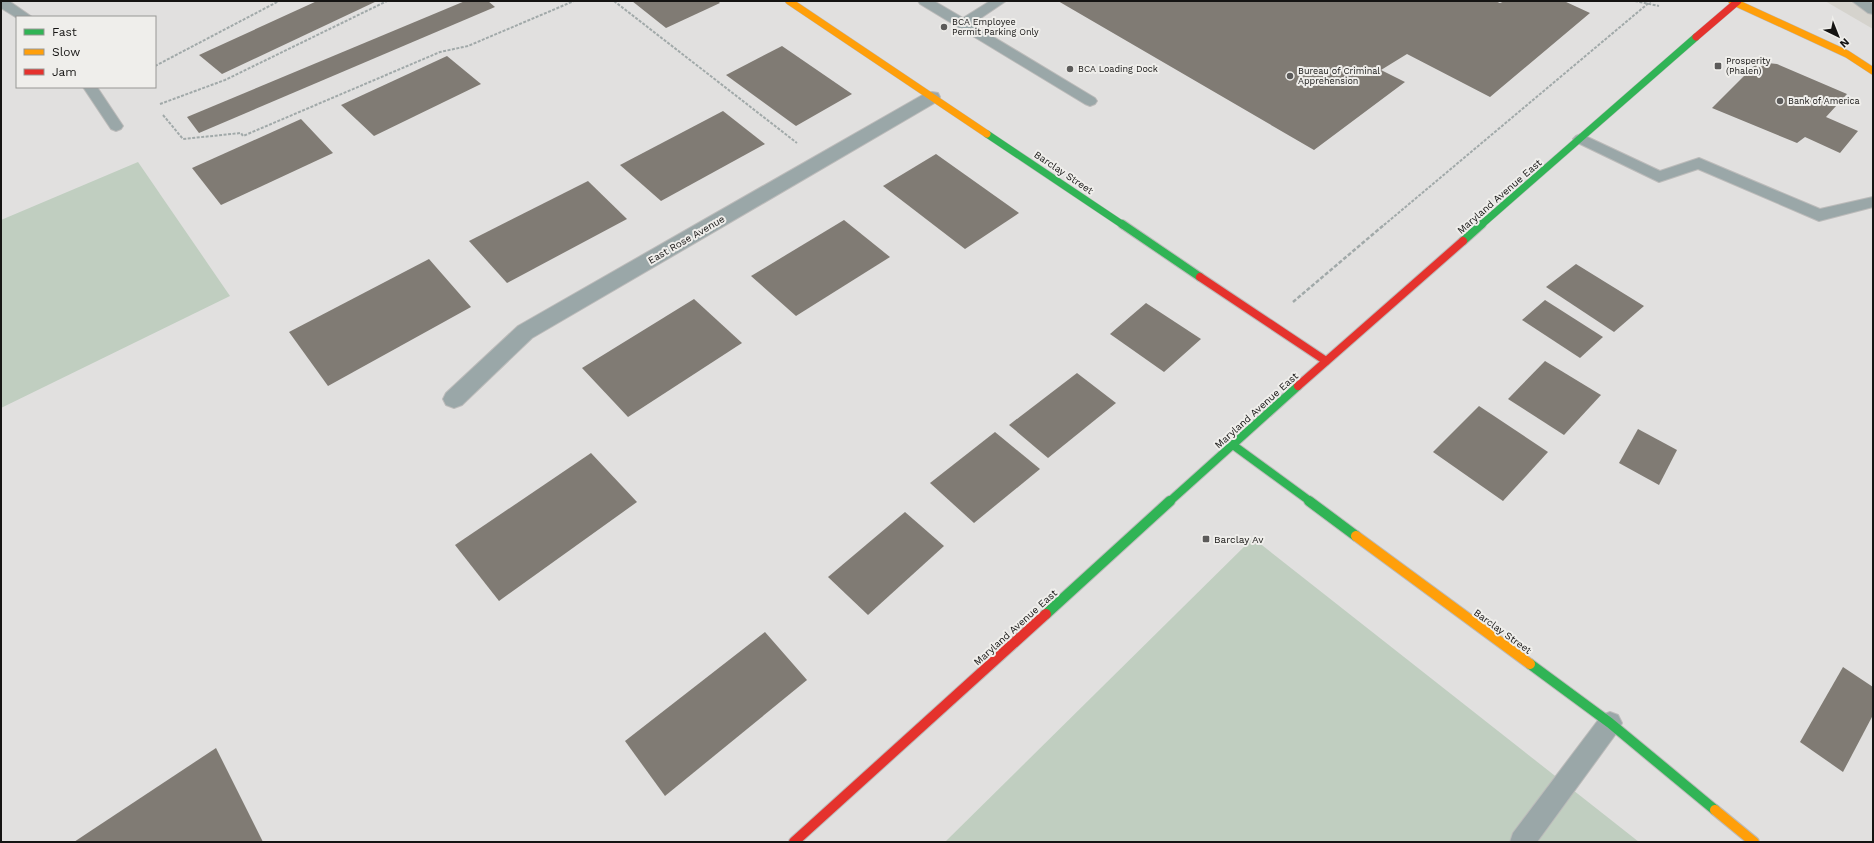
<svg xmlns="http://www.w3.org/2000/svg" width="1874" height="843" font-family="'Work Sans',sans-serif">
<rect width="100%" height="100%" fill="#e1e0df"/>
<polygon fill="#d5d3cd" points="1825,1 1873,1 1873,29"/>
<g fill="#c0cec0">
<polygon points="138,162 230,296 1,408 1,220"/>
<polygon points="1253,538 1639,842 945,842"/>
</g>
<g fill="#807b74">
<polygon points="317,1 377,1 222,74 199,55"/>
<polygon points="465,1 488,1 495,7 199,133 187,117"/>
<polygon points="632,1 718,1 720,3 666,28"/>
<polygon points="1058,1 1495,1 1500,3 1505,1 1564,1 1590,13 1490,97 1407,54 1381,70 1405,82 1314,150"/>
<polygon points="782,46 852,94 796,126 726,75"/>
<polygon points="447,56 481,84 374,136 341,105"/>
<polygon points="1758,62 1777,64 1847,94 1826,117 1858,131 1840,153 1805,137 1797,143 1712,108"/>
<polygon points="723,111 765,144 661,201 620,165"/>
<polygon points="301,119 333,153 221,205 192,168"/>
<polygon points="936,154 1019,213 965,249 883,186"/>
<polygon points="588,181 627,219 507,283 469,241"/>
<polygon points="844,220 890,257 796,316 751,276"/>
<polygon points="429,259 471,307 328,386 289,332"/>
<polygon points="1576,264 1644,306 1614,332 1546,287"/>
<polygon points="694,299 742,343 628,417 582,368"/>
<polygon points="1545,300 1603,337 1580,358 1522,320"/>
<polygon points="1146,303 1201,339 1164,372 1110,334"/>
<polygon points="1545,361 1601,395 1564,435 1508,399"/>
<polygon points="1077,373 1116,403 1048,458 1009,425"/>
<polygon points="1479,406 1548,452 1503,501 1433,452"/>
<polygon points="1638,429 1677,450 1659,485 1619,463"/>
<polygon points="995,432 1040,469 974,523 930,483"/>
<polygon points="591,453 637,502 499,601 455,545"/>
<polygon points="905,512 944,546 868,615 828,577"/>
<polygon points="765,632 807,680 665,796 625,741"/>
<polygon points="1843,667 1873,687 1873,715 1843,772 1800,742"/>
<polygon points="216,748 263,842 74,842 89,832"/>
</g>
<g fill="none" stroke-linecap="round" stroke-linejoin="round">
<defs>
<g id="lane">
<polygon points="1,1 9,1 32,17 17,18 1,8"/>
<polygon points="918,1 934,1 963,18 990,1 1006,1 972,24 1095,98 1097,101 1095,104 1090,106 1085,104 920,4"/>
<polygon points="1852,1 1868,1 1873,4 1873,14 1868,13"/>
<polygon points="83,87 97,87 123,126 121,129 116,131 111,129"/>
<polygon points="1581,134 1660,171 1699,158 1820,209 1873,197 1873,207 1819,221 1698,169 1659,182 1576,142 1573,139 1576,136"/>
<polygon points="1610,712 1618,715 1622,723 1618,731 1537,842 1510,842 1513,833 1602,715"/>
</g>
<polygon id="street" points="932,92 938,93 940,97 938,101 532,338 462,405 454,408 446,405 443,399 446,393 518,326 926,93"/>
<g id="fast-far2">
<polyline points="987,134 1123,225"/>
<polyline points="1481,225 1696,37"/>
</g>
<g id="fast-far1">
<polyline points="1122,224 1200,277"/>
<polyline points="1463,241 1482,224"/>
<polyline points="1233,445 1311,502"/>
<polyline points="1169,502 1298,386"/>
</g>
<g id="fast">
<polyline points="1309,501 1356,536"/>
<polyline points="1046,614 1170,501"/>
<polyline points="1530,664 1610,723 1715,810"/>
</g>
<g id="slow-far1">
<polyline points="789,1 987,134"/>
<polyline points="1732,1 1847,54 1873,71"/>
</g>
<g id="slow">
<polyline points="1356,536 1530,664"/>
<polyline points="1715,810 1754,842"/>
</g>
<polyline id="jam-far2" points="1696,37 1738,1"/>
<g id="jam-far1">
<polyline points="1200,277 1326,361"/>
<polyline points="1298,386 1463,241"/>
</g>
<polyline id="jam" points="794,842 1046,614"/>
</defs>
<use href="#lane" stroke="#bcbbba" stroke-width="2"/>
<use href="#street" stroke="#bcbbba" stroke-width="2"/>
<use href="#fast-far2" stroke="#bcbbba" stroke-width="8"/>
<use href="#fast-far1" stroke="#bcbbba" stroke-width="10"/>
<use href="#fast" stroke="#bcbbba" stroke-width="12"/>
<use href="#slow-far1" stroke="#bcbbba" stroke-width="8"/>
<use href="#slow" stroke="#bcbbba" stroke-width="12"/>
<use href="#jam-far2" stroke="#bcbbba" stroke-width="8"/>
<use href="#jam-far1" stroke="#bcbbba" stroke-width="10"/>
<use href="#jam" stroke="#bcbbba" stroke-width="12"/>
<g stroke="#a1a9a9" stroke-width="2" stroke-dasharray="3 1.5" stroke-linecap="butt">
<polyline points="614,1 797,143"/>
<polyline points="1635,1 1659,6"/>
<polyline points="155,66 279,1"/>
<polyline points="160,104 225,80 387,1"/>
<polyline points="163,115 183,139 241,133 243,136 440,52 468,46 574,1"/>
<polyline points="1384,225 1651,1"/>
</g>
<polyline stroke="#a1a9a9" stroke-width="2.5" stroke-dasharray="4 2" stroke-linecap="butt" points="1293,302 1385,224"/>
<use href="#lane" fill="#9aa7a8" fill-rule="evenodd"/>
<use href="#street" fill="#9aa7a8" fill-rule="evenodd"/>
<use href="#fast-far2" stroke="#30b455" stroke-width="7"/>
<use href="#fast-far1" stroke="#30b455" stroke-width="8"/>
<use href="#fast" stroke="#30b455" stroke-width="10"/>
<use href="#slow-far1" stroke="#ff9f0a" stroke-width="7"/>
<use href="#slow" stroke="#ff9f0a" stroke-width="10"/>
<use href="#jam-far2" stroke="#e5322d" stroke-width="7"/>
<use href="#jam-far1" stroke="#e5322d" stroke-width="8"/>
<use href="#jam" stroke="#e5322d" stroke-width="10"/>
</g>
<g fill="#5c5b5a" stroke="#efeeeb" stroke-width="1.5">
<circle cx="944" cy="27" r="4"/>
<rect x="1714" y="62" width="8" height="8" rx="2"/>
<circle cx="1070" cy="69" r="4"/>
<circle cx="1290" cy="76" r="4"/>
<circle cx="1780" cy="101" r="4"/>
<rect x="1202" y="535" width="8" height="8" rx="2"/>
</g>
<g text-anchor="middle" stroke-width="4" stroke-linejoin="round" paint-order="stroke">
<g font-size="9" fill="#151413" stroke="#efeeeb" text-anchor="start">
<text x="952" y="25">BCA Employee<tspan x="952" dy="10">Permit Parking Only</tspan></text>
<text x="1726" y="64">Prosperity<tspan x="1726" dy="10">(Phalen)</tspan></text>
<text x="1078" y="72">BCA Loading Dock</text>
<text x="1298" y="74">Bureau of Criminal<tspan x="1298" dy="10">Apprehension</tspan></text>
<text x="1788" y="104">Bank of America</text>
</g>
<g font-size="10" fill="#151413" stroke="#efeeeb">
<text transform="translate(1064 172) rotate(34)" y="4">Barclay Street</text>
<text transform="translate(1499 196) rotate(-41)" y="4">Maryland Avenue East</text>
<text transform="translate(686 239) rotate(-30)" y="4">East Rose Avenue</text>
<text transform="translate(1256 410) rotate(-42)" y="4">Maryland Avenue East</text>
<text transform="translate(1015 627) rotate(-42)" y="4">Maryland Avenue East</text>
<text transform="translate(1503 631) rotate(36)" y="4">Barclay Street</text>
</g>
<g font-size="10" fill="#151413" stroke="#efeeeb" text-anchor="start">
<text x="1214" y="543">Barclay Av</text>
</g>
</g>
<rect width="1874" height="843" fill="none" stroke="#151413" stroke-width="4"/>
<rect x="16" y="16" width="140" height="72" fill="#efeeeb" stroke="#989795"/>
<rect x="24" y="29" width="20" height="6" fill="#30b455" stroke="#989795"/>
<text x="52" y="36" font-size="12" fill="#151413">Fast</text>
<rect x="24" y="49" width="20" height="6" fill="#ff9f0a" stroke="#989795"/>
<text x="52" y="56" font-size="12" fill="#151413">Slow</text>
<rect x="24" y="69" width="20" height="6" fill="#e5322d" stroke="#989795"/>
<text x="52" y="76" font-size="12" fill="#151413">Jam</text>
<g transform="translate(1838 36) rotate(137)" stroke="#efeeeb" stroke-width="3" paint-order="stroke">
<path d="M0-3L7 15L0 10L-7 15Z" fill="#151413"/>
<text y="-6" font-size="11" font-weight="bold" text-anchor="middle" fill="#151413">N</text>
</g>
</svg>
